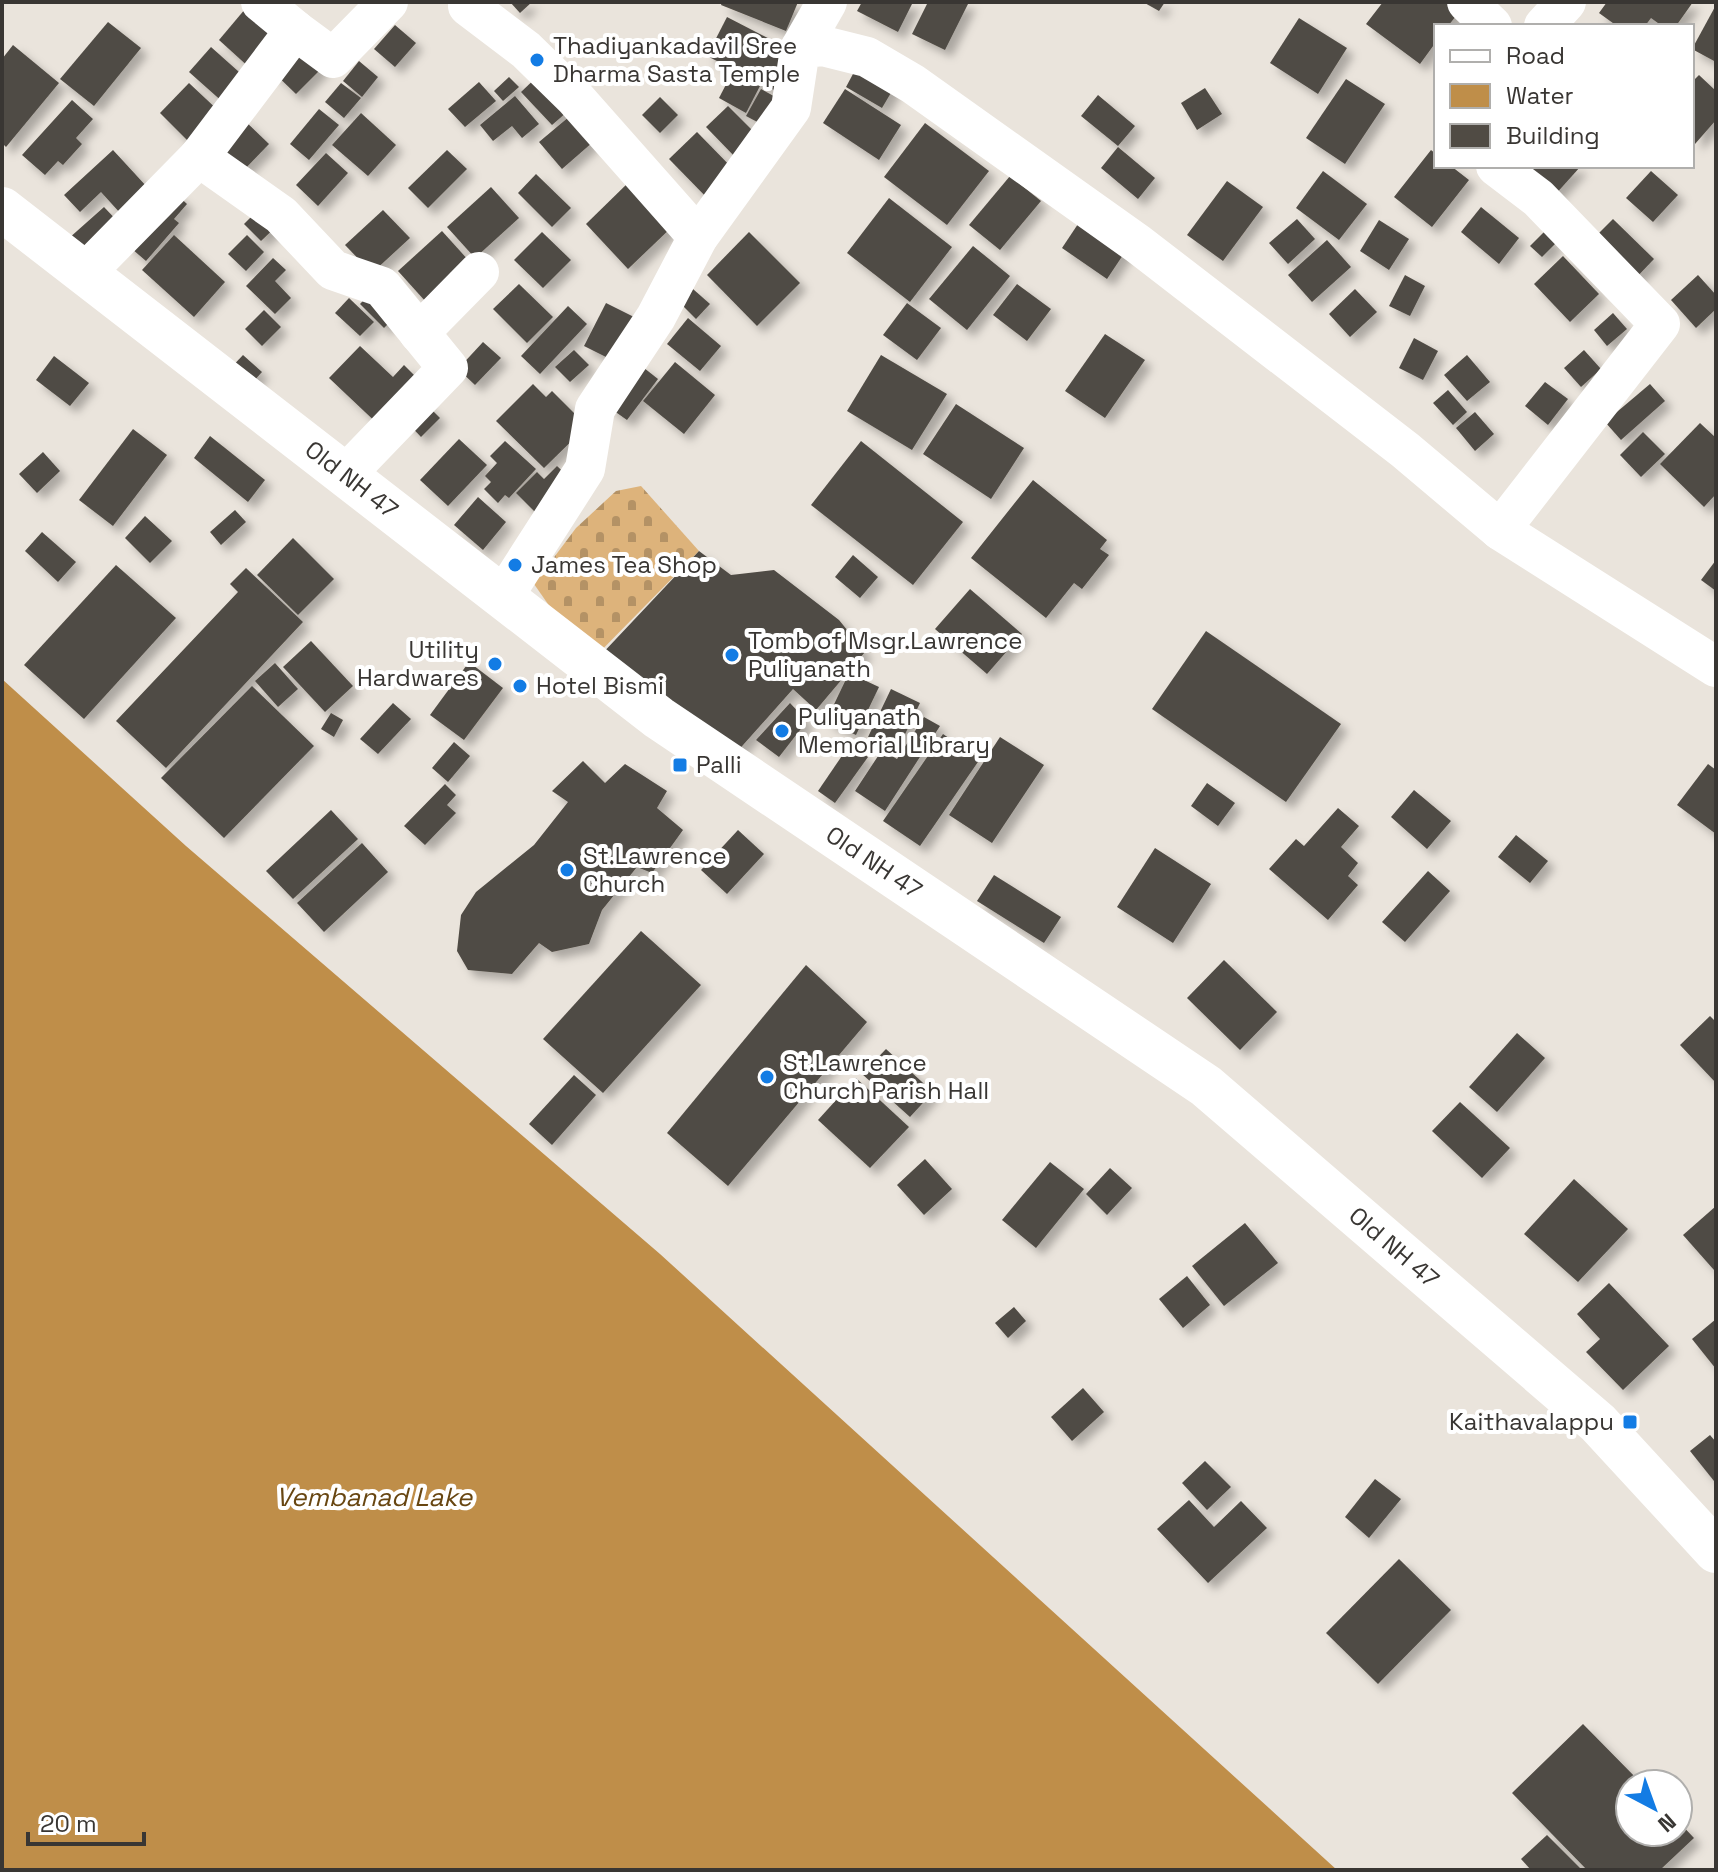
<svg xmlns="http://www.w3.org/2000/svg" width="1718" height="1872" font-family="'Space Grotesk',sans-serif">
<defs>
<pattern id="cemetery-stones" width="16" height="16" patternUnits="userSpaceOnUse" patternTransform="scale(2)"><rect width="16" height="16" fill="#ddb37b"/><path d="M2 7V4a2 2 0 0 1 4 0v3zM10 15v-3a2 2 0 0 1 4 0v3z" fill="#b49265"/></pattern>
<filter id="shadow"><feDropShadow dx="7" dy="7" stdDeviation="4" flood-color="#0004"/></filter>
</defs>
<rect width="100%" height="100%" fill="#eae4dc"/>
<polygon fill="url(#cemetery-stones)" points="641,486 699,551 589,663 534,584 576,528 616,491"/>
<polygon fill="#bf8e49" points="2,679 186,846 660,1254 1337,1870 2,1870"/>
<g fill="#504b44" filter="url(#shadow)">
<polygon points="251,2 284,31 251,69 219,40"/>
<polygon points="510,2 532,2 520,13"/>
<polygon points="722,2 798,2 786,31 721,5"/>
<polygon points="862,2 913,2 898,32 857,11"/>
<polygon points="928,2 969,2 945,50 912,34"/>
<polygon points="1143,2 1165,2 1159,11"/>
<polygon points="1383,2 1448,2 1460,11 1448,26 1436,26 1436,42 1420,64 1366,24"/>
<polygon points="1607,2 1693,2 1676,26 1662,26 1651,18 1645,26 1617,26 1599,13"/>
<polygon points="1716,5 1716,62 1692,49"/>
<polygon points="727,17 793,51 784,95 707,56"/>
<polygon points="1299,18 1347,48 1318,94 1270,63"/>
<polygon points="108,22 141,48 94,106 60,79"/>
<polygon points="395,25 416,43 395,67 374,49"/>
<polygon points="296,41 323,67 296,94 269,68"/>
<polygon points="13,45 59,83 6,147 2,143 2,59"/>
<polygon points="211,47 248,80 225,104 189,72"/>
<polygon points="861,59 898,81 882,108 846,87"/>
<polygon points="359,61 378,77 362,97 343,81"/>
<polygon points="543,71 574,106 552,125 521,92"/>
<polygon points="733,71 760,86 746,113 719,98"/>
<polygon points="1699,75 1716,91 1716,120 1695,144 1692,82"/>
<polygon points="509,77 519,87 503,101 494,91"/>
<polygon points="1346,79 1385,104 1345,164 1306,138"/>
<polygon points="479,82 496,101 465,127 448,109"/>
<polygon points="189,83 222,114 192,145 160,113"/>
<polygon points="341,83 361,98 344,118 325,102"/>
<polygon points="1205,88 1222,114 1197,130 1181,103"/>
<polygon points="761,89 788,104 774,131 746,116"/>
<polygon points="845,89 901,125 879,160 823,123"/>
<polygon points="1098,95 1135,126 1118,146 1081,116"/>
<polygon points="515,96 539,124 522,138 512,126 493,141 480,125"/>
<polygon points="660,97 678,115 660,133 642,115"/>
<polygon points="72,100 93,119 76,138 82,144 63,165 58,161 45,175 22,155"/>
<polygon points="728,106 758,136 736,158 706,127"/>
<polygon points="319,109 339,125 309,160 290,144"/>
<polygon points="361,113 396,145 368,176 332,145"/>
<polygon points="570,116 593,142 562,169 539,142"/>
<polygon points="242,118 269,144 243,171 216,145"/>
<polygon points="925,123 989,171 947,225 884,177"/>
<polygon points="697,132 740,176 712,203 669,159"/>
<polygon points="1118,147 1155,178 1138,199 1101,168"/>
<polygon points="113,150 159,200 131,225 101,192 80,212 64,195"/>
<polygon points="447,150 467,169 428,208 408,188"/>
<polygon points="1431,150 1436,154 1436,166 1451,166 1469,180 1432,227 1394,197"/>
<polygon points="326,153 348,173 318,206 296,185"/>
<polygon points="1522,166 1581,166 1554,196"/>
<polygon points="1323,171 1367,204 1339,240 1296,208"/>
<polygon points="1651,171 1678,195 1653,222 1626,198"/>
<polygon points="536,174 571,208 552,227 518,193"/>
<polygon points="1010,176 1041,201 1000,250 969,225"/>
<polygon points="631,180 674,225 628,269 586,224"/>
<polygon points="1227,181 1263,207 1223,261 1187,235"/>
<polygon points="491,187 519,218 475,258 447,227"/>
<polygon points="171,189 187,204 174,219 179,223 146,261 125,243"/>
<polygon points="889,198 952,247 910,302 847,253"/>
<polygon points="263,205 280,223 261,241 244,224"/>
<polygon points="104,207 124,228 88,260 68,239"/>
<polygon points="1481,207 1519,238 1499,264 1461,232"/>
<polygon points="383,210 410,238 372,273 345,245"/>
<polygon points="1086,212 1131,243 1107,279 1062,248"/>
<polygon points="1297,219 1315,239 1288,264 1269,243"/>
<polygon points="1613,219 1654,259 1634,280 1592,240"/>
<polygon points="1379,220 1409,239 1389,270 1360,251"/>
<polygon points="442,231 470,262 426,302 398,271"/>
<polygon points="542,232 571,260 543,288 514,260"/>
<polygon points="749,232 800,283 757,326 707,275"/>
<polygon points="1544,232 1556,243 1542,257 1530,246"/>
<polygon points="174,235 225,282 194,317 142,270"/>
<polygon points="247,235 264,252 246,271 228,254"/>
<polygon points="1327,240 1351,267 1312,302 1288,275"/>
<polygon points="973,246 1010,276 967,330 929,299"/>
<polygon points="1563,256 1599,294 1570,322 1534,284"/>
<polygon points="273,258 286,270 275,281 291,298 275,314 246,286"/>
<polygon points="1405,275 1425,286 1410,316 1389,306"/>
<polygon points="1698,275 1716,295 1716,309 1696,328 1671,300"/>
<polygon points="519,284 553,317 527,343 493,309"/>
<polygon points="1017,284 1051,309 1027,341 993,315"/>
<polygon points="374,289 398,314 384,328 360,304"/>
<polygon points="693,289 710,304 696,319 680,303"/>
<polygon points="1355,289 1377,312 1350,337 1329,314"/>
<polygon points="349,298 374,322 360,336 335,313"/>
<polygon points="606,303 636,318 614,361 584,346"/>
<polygon points="907,303 941,328 917,360 883,335"/>
<polygon points="568,306 587,324 540,374 521,356"/>
<polygon points="264,310 281,327 262,346 245,329"/>
<polygon points="1613,313 1627,329 1607,346 1594,330"/>
<polygon points="688,318 721,346 700,371 667,344"/>
<polygon points="1105,334 1145,360 1105,418 1065,391"/>
<polygon points="1414,338 1438,351 1423,380 1399,368"/>
<polygon points="483,342 501,358 475,385 458,369"/>
<polygon points="360,346 393,377 404,365 424,385 383,429 329,378"/>
<polygon points="574,350 589,365 570,382 555,367"/>
<polygon points="1584,350 1601,369 1581,387 1564,368"/>
<polygon points="243,355 262,372 245,391 226,373"/>
<polygon points="881,355 947,394 912,450 847,411"/>
<polygon points="1467,355 1490,382 1467,401 1444,375"/>
<polygon points="54,356 89,383 70,406 36,380"/>
<polygon points="675,362 715,395 684,434 643,401"/>
<polygon points="639,364 658,379 627,420 607,406"/>
<polygon points="1545,382 1568,399 1548,425 1525,406"/>
<polygon points="533,384 546,397 552,391 587,426 544,468 496,421"/>
<polygon points="1650,384 1665,401 1621,440 1605,422"/>
<polygon points="1448,390 1467,412 1453,425 1433,403"/>
<polygon points="423,401 440,418 421,437 404,419"/>
<polygon points="956,404 1024,448 991,499 923,454"/>
<polygon points="1475,412 1494,434 1475,451 1456,428"/>
<polygon points="1700,423 1716,438 1716,494 1704,507 1660,464"/>
<polygon points="133,429 167,455 113,526 79,500"/>
<polygon points="1643,432 1665,454 1641,477 1620,455"/>
<polygon points="210,436 265,480 248,502 194,458"/>
<polygon points="459,439 487,465 448,506 420,480"/>
<polygon points="505,441 536,469 509,498 505,495 498,503 484,489 491,482 485,476 497,463 490,456"/>
<polygon points="861,441 963,522 913,585 811,505"/>
<polygon points="43,452 60,471 37,493 19,474"/>
<polygon points="557,466 573,481 545,522 516,493 537,472 544,479"/>
<polygon points="1033,480 1107,540 1100,549 1109,555 1082,589 1074,583 1046,618 971,558"/>
<polygon points="478,497 506,522 483,550 454,525"/>
<polygon points="235,510 246,522 221,545 210,532"/>
<polygon points="145,516 172,541 150,563 125,538"/>
<polygon points="42,532 76,562 58,582 25,551"/>
<polygon points="293,538 334,579 298,615 257,575"/>
<polygon points="699,551 731,575 774,570 839,620 865,652 816,710 793,689 735,754 599,657"/>
<polygon points="853,555 878,577 860,598 835,577"/>
<polygon points="1716,560 1716,591 1701,580"/>
<polygon points="116,565 176,618 84,719 24,665"/>
<polygon points="246,568 303,622 166,768 116,721 238,592 230,584"/>
<polygon points="970,589 1022,634 987,674 935,629"/>
<polygon points="1206,631 1341,724 1286,802 1152,709"/>
<polygon points="311,641 353,686 325,712 283,667"/>
<polygon points="469,662 503,688 464,740 430,715"/>
<polygon points="275,663 298,689 278,707 255,681"/>
<polygon points="849,673 879,687 856,735 826,721"/>
<polygon points="252,686 314,746 224,838 161,778"/>
<polygon points="891,689 920,703 897,751 868,737"/>
<polygon points="393,703 411,719 378,754 360,739"/>
<polygon points="790,703 807,721 779,757 756,740"/>
<polygon points="331,713 343,720 334,737 321,729"/>
<polygon points="924,717 940,726 885,811 855,791 882,750 897,759"/>
<polygon points="943,734 980,759 920,846 883,821"/>
<polygon points="1000,737 1044,765 992,843 949,815"/>
<polygon points="454,742 470,756 448,782 432,768"/>
<polygon points="850,744 868,757 835,803 818,791"/>
<polygon points="583,761 605,783 625,764 667,791 657,808 683,830 652,873 637,867 602,910 589,944 552,952 539,943 512,974 468,970 457,951 461,915 476,892 534,845 568,802 552,791"/>
<polygon points="1708,764 1716,770 1716,834 1677,805"/>
<polygon points="1207,783 1235,803 1218,826 1191,806"/>
<polygon points="445,784 456,795 447,805 456,813 425,845 404,826"/>
<polygon points="1414,790 1451,821 1427,849 1391,817"/>
<polygon points="1338,808 1359,826 1341,847 1358,863 1348,876 1358,885 1328,920 1269,869 1296,839 1304,846"/>
<polygon points="331,810 358,839 293,899 266,871"/>
<polygon points="738,830 764,854 727,894 701,870"/>
<polygon points="1516,835 1548,861 1530,883 1498,857"/>
<polygon points="362,843 388,872 324,932 297,903"/>
<polygon points="1155,848 1211,884 1173,943 1117,907"/>
<polygon points="1428,871 1450,891 1405,942 1382,922"/>
<polygon points="994,875 1061,917 1044,943 977,901"/>
<polygon points="641,931 701,985 603,1093 543,1039"/>
<polygon points="1224,960 1277,1012 1240,1050 1187,998"/>
<polygon points="806,965 867,1022 728,1186 667,1133"/>
<polygon points="1710,1016 1716,1022 1716,1083 1680,1045"/>
<polygon points="1517,1033 1545,1058 1497,1112 1469,1087"/>
<polygon points="886,1049 933,1092 910,1117 862,1074"/>
<polygon points="574,1075 596,1095 552,1145 529,1124"/>
<polygon points="856,1078 909,1127 870,1168 818,1120"/>
<polygon points="1460,1102 1510,1148 1482,1178 1432,1131"/>
<polygon points="925,1159 952,1189 924,1215 897,1185"/>
<polygon points="1050,1162 1084,1189 1036,1248 1002,1220"/>
<polygon points="1110,1168 1132,1188 1107,1215 1086,1194"/>
<polygon points="1574,1179 1628,1229 1578,1282 1524,1234"/>
<polygon points="1716,1206 1716,1268 1714,1270 1683,1235"/>
<polygon points="1245,1223 1278,1263 1224,1306 1192,1266"/>
<polygon points="1187,1276 1210,1305 1183,1328 1159,1299"/>
<polygon points="1609,1283 1669,1346 1623,1390 1586,1352 1600,1339 1577,1314"/>
<polygon points="1014,1307 1026,1321 1008,1338 995,1323"/>
<polygon points="1716,1319 1716,1369 1692,1339"/>
<polygon points="1083,1388 1104,1412 1072,1441 1051,1417"/>
<polygon points="1710,1435 1716,1442 1714,1481 1690,1451"/>
<polygon points="1205,1461 1231,1487 1207,1510 1182,1483"/>
<polygon points="1375,1479 1401,1499 1369,1538 1345,1517"/>
<polygon points="1189,1500 1214,1527 1241,1501 1267,1528 1208,1583 1157,1529"/>
<polygon points="1399,1559 1451,1610 1378,1684 1326,1633"/>
<polygon points="1583,1724 1642,1784 1630,1784 1630,1832 1678,1832 1678,1821 1694,1838 1660,1870 1587,1870 1512,1793"/>
<polygon points="1547,1835 1582,1870 1531,1870 1521,1859"/>
</g>
<g fill="none" stroke-linecap="round" stroke-linejoin="round">
<g stroke="#fff" stroke-width="40">
<polyline points="261,2 295,30"/>
<polyline points="1467,2 1492,26"/>
<polyline points="468,6 526,50 575,98 698,237"/>
<polyline points="1544,26 1566,2"/>
<polyline points="800,49 827,2"/>
<polyline points="1496,166 1538,198 1660,324 1500,530"/>
<polyline points="85,273 199,157"/>
<polyline points="419,333 479,272"/>
<polyline points="345,475 448,368 382,287 333,270 281,215 199,157 295,30 333,58 388,2"/>
<polyline points="503,597 585,469 595,409 656,317 698,237 791,108 800,49 823,46 867,57 913,84 1138,244 1405,450 1500,530 1716,667"/>
</g>
<path stroke="#fff" stroke-width="44" id="s1" d="M 2,209 L 659,718 L 1206,1086 L 1598,1423 L 1716,1551"/>
</g>
<g fill="#137ce4" stroke="#fff" stroke-width="3">
<circle cx="537" cy="60" r="8"/>
<circle cx="515" cy="565" r="8"/>
<circle cx="732" cy="655" r="8"/>
<circle cx="495" cy="664" r="8"/>
<circle cx="520" cy="686" r="8"/>
<circle cx="782" cy="731" r="8"/>
<rect x="672" y="757" width="16" height="16" rx="4"/>
<circle cx="567" cy="870" r="8"/>
<circle cx="767" cy="1077" r="8"/>
<rect x="1622" y="1414" width="16" height="16" rx="4"/>
</g>
<g text-anchor="middle" stroke-width="8" stroke-linejoin="round" paint-order="stroke">
<g font-size="24" fill="#393633" stroke="#fff" text-anchor="start">
<text x="553" y="54">Thadiyankadavil Sree<tspan x="553" dy="28">Dharma Sasta Temple</tspan></text>
<text x="531" y="573">James Tea Shop</text>
<text x="748" y="649">Tomb of Msgr.Lawrence<tspan x="748" dy="28">Puliyanath</tspan></text>
<text x="479" y="658" text-anchor="end">Utility<tspan x="479" dy="28">Hardwares</tspan></text>
<text x="536" y="694">Hotel Bismi</text>
<text x="798" y="725">Puliyanath<tspan x="798" dy="28">Memorial Library</tspan></text>
<text x="696" y="773">Palli</text>
<text x="583" y="864">St.Lawrence<tspan x="583" dy="28">Church</tspan></text>
<text x="783" y="1071">St.Lawrence<tspan x="783" dy="28">Church Parish Hall</tspan></text>
<text x="1614" y="1430" text-anchor="end">Kaithavalappu</text>
</g>
<g font-size="24" fill="#393633" stroke="#fff">
<text dy="8" stroke="none"><textPath href="#s1" startOffset="442">Old NH 47</textPath></text>
<text dy="8" stroke="none"><textPath href="#s1" startOffset="1090">Old NH 47</textPath></text>
<text dy="8" stroke="none"><textPath href="#s1" startOffset="1738">Old NH 47</textPath></text>
</g>
<g font-size="26" font-style="italic" fill="#684611" stroke="#fff">
<text x="374" y="1506">Vembanad Lake</text>
</g>
</g>
<rect width="1718" height="1872" fill="none" stroke="#393633" stroke-width="8"/>
<rect x="1434" y="24" width="260" height="144" fill="#ffffff" stroke="#b0afad" stroke-width="2"/>
<rect x="1450" y="50" width="40" height="12" fill="#ffffff" stroke="#b0afad" stroke-width="2"/>
<text x="1506" y="64" font-size="24" fill="#393633">Road</text>
<rect x="1450" y="84" width="40" height="24" fill="#bf8e49" stroke="#b0afad" stroke-width="2"/>
<text x="1506" y="104" font-size="24" fill="#393633">Water</text>
<rect x="1450" y="124" width="40" height="24" fill="#504b44" stroke="#b0afad" stroke-width="2"/>
<text x="1506" y="144" font-size="24" fill="#393633">Building</text>
<g transform="translate(1654 1808) rotate(139)"><circle r="38" fill="#ffffff" stroke="#b0afad" stroke-width="2"/>
<path d="M0-6L14 30L0 20L-14 30Z" fill="#137ce4"/>
<text y="-12" font-size="22" font-weight="bold" text-anchor="middle" fill="#393633">N</text>
</g>
<path d="M28 1832v12h116v-12" fill="none" stroke="#393633" stroke-width="4"/>
<text x="40" y="1832" font-size="24" fill="#393633" stroke="#ffffff" stroke-width="6" paint-order="stroke">20 m</text>
</svg>
